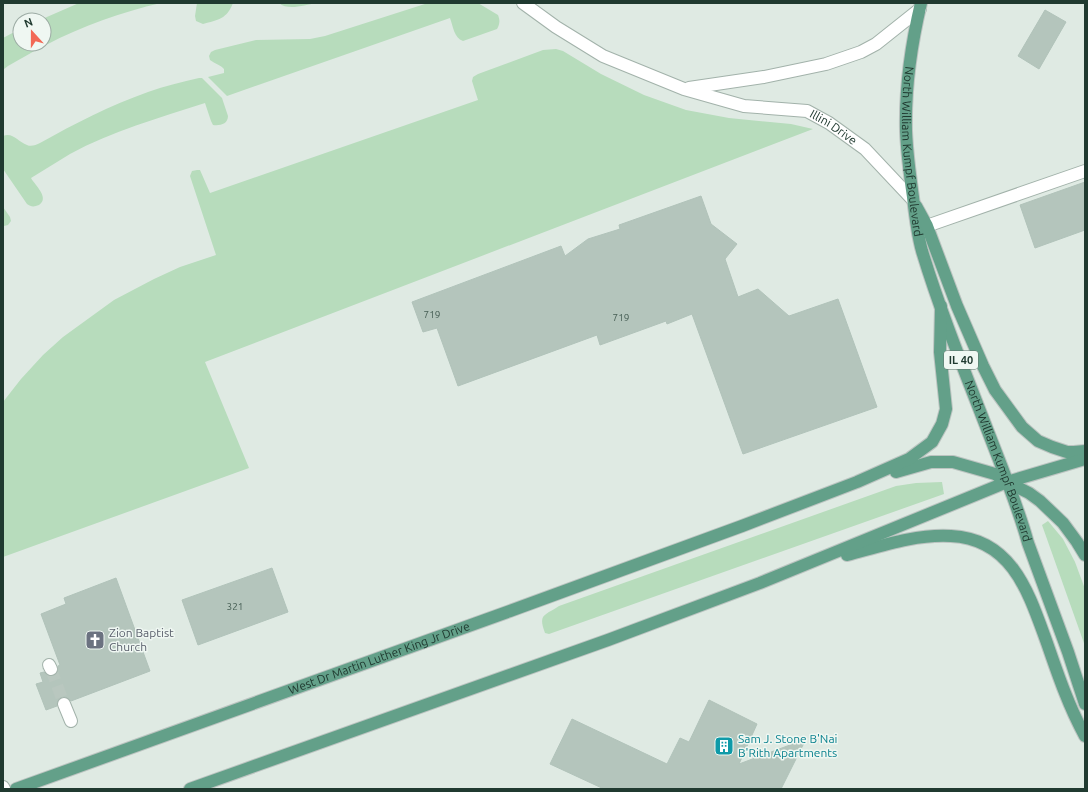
<svg xmlns="http://www.w3.org/2000/svg" width="1088" height="792" font-family="Ubuntu,sans-serif">
<rect width="100%" height="100%" fill="#dfeae3"/>
<g fill="#b7dcbc">
<path d="M 79,3 L 161,3 C 122,12 82,26 46,45 C 33,51 21,59 8,66 L 4,69 L 3,73 L 3,38 L 20,29 L 20,44 L 44,44 L 44,20 L 40,20 Z"/>
<path d="M 197,3 L 233,3 C 227,19 218,20 203,24 L 196,21 L 195,16 Z"/>
<path d="M 279,3 L 316,3 C 305,5 288,11 279,3 Z"/>
<path d="M 428,3 L 478,3 L 498,15 C 500,20 500,24 497,29 L 463,41 C 454,38 453,26 450,18 L 227,96 L 208,77 L 224,73 L 224,69 C 221,65 215,64 210,60 L 209,56 L 211,52 L 215,50 L 256,40 L 310,39 L 325,36 Z"/>
<polygon points="556,49 563,51 601,74 644,95 686,110 729,118 791,124 813,129 205,362 249,468 3,557 3,402 21,379 43,355 63,337 114,300 154,279 180,267 216,255 190,176 192,171 197,170 200,170 210,193 478,100 472,81 473,77 478,74 543,50"/>
<path d="M 199,78 L 202,78 L 222,98 L 228,116 C 228,124 220,126 213,125 L 211,121 L 205,103 C 159,118 112,131 70,154 C 57,162 44,170 31,178 C 35,185 50,198 39,205 C 34,207 31,207 27,204 L 3,169 L 3,136 C 13,132 18,142 27,145 C 31,147 36,145 40,143 C 74,124 111,105 148,92 C 165,86 182,82 199,78 Z"/>
<polygon points="3,207 10,217 11,221 8,225 4,226 3,225"/>
<path d="M 942,482 L 944,494 L 549,634 L 545,633 C 538,614 544,616 559,606 L 896,486 L 916,483 Z"/>
<polygon points="1048,521 1063,539 1075,562 1085,589 1085,646 1042,525"/>
</g>
<g fill="#b4c5bc" stroke="#b1c3ba">
<polygon points="1045,10 1066,22 1039,69 1018,56"/>
<polygon points="1085,182 1085,230 1035,248 1020,205"/>
<polygon points="701,196 711,224 737,244 725,259 738,297 758,289 789,316 838,299 877,407 743,454 692,314 667,324 666,321 600,345 597,335 458,386 437,328 423,332 412,302 561,246 565,256 588,239 620,229 619,225"/>
<polygon points="272,568 288,612 198,645 182,600"/>
<polygon points="116,578 150,671 71,701 68,698 65,697 62,697 58,700 57,703 57,706 46,710 36,684 43,682 40,673 44,672 47,675 51,676 54,676 57,673 58,670 58,666 60,665 41,614 66,604 64,598"/>
<polygon points="709,700 757,724 739,764 806,739 781,789 604,789 550,764 572,719 667,764 680,738 689,742"/>
</g>
<g fill="none" stroke-linecap="round" stroke-linejoin="round">
<polyline stroke="#b9c7bf" stroke-width="12" stroke-dasharray="12 6" stroke-linecap="butt" points="51,669 64,704"/>
<defs>
<g id="minor">
<path id="s1" d="M 523,3 L 556,27 L 603,56 L 684,89 L 744,106 L 807,111 L 829,123 L 865,149 L 913,200"/>
<polyline points="689,88 764,77 826,64 861,52 876,44 920,9"/>
<polyline points="918,229 1085,171"/>
<polyline points="49,665 51,669"/>
<polyline points="64,704 71,721"/>
<polyline points="3,787 4,789"/>
</g>
<g id="major">
<path id="s2" d="M 921,3 C 911,45 905,88 906,131 C 907,154 910,176 913,197 C 915,215 917,233 922,251 C 942,317 969,382 994,447 C 1006,478 1019,510 1028,543 L 1068,652 L 1085,704"/>
<polyline points="916,206 927,226 957,306 983,366 995,390 1022,427 1038,441 1052,447 1067,452 1074,452 1085,451"/>
<polyline points="896,472 931,462 953,462 995,474 1007,482 1029,493 1040,501 1063,523 1077,542 1085,555"/>
<path d="M 847,555 C 881,546 915,534 951,536 C 1013,539 1029,594 1047,643 C 1058,675 1069,707 1085,736"/>
<path id="s3" d="M 16,789 L 510,611 L 742,526 L 857,482 L 909,459 L 932,442 L 942,424 L 946,409 L 940,352 L 941,306"/>
<polyline points="190,789 608,640 760,583 1007,482 1085,459"/>
</g>
</defs>
<use href="#minor" stroke="#a2b2aa" stroke-width="14"/>
<use href="#major" stroke="#bcc4c1" stroke-width="14"/>
<use href="#minor" stroke="#fff" stroke-width="12"/>
<use href="#major" stroke="#63a089" stroke-width="12"/>
</g>
<defs>
<symbol id="church-square" viewBox="-11 -11 22 22"><rect x="-9" y="-9" width="18" height="18" rx="4" fill="#6b7280" stroke="#eff7f2"/><path d="M-1.2-6h2.4v3.5h3.3v2.4h-3.3V6h-2.4V-.1h-3.3v-2.4h3.3Z" fill="#fff"/></symbol>
<symbol id="building-square" viewBox="-11 -11 22 22"><rect x="-9" y="-9" width="18" height="18" rx="4" fill="#0f9aa8" stroke="#eff7f2"/><path d="M-4-6H4V6H1V3H-1V6H-4ZM-2.5-4.3h1.7v1.8h-1.7ZM.8-4.3h1.7v1.8H.8ZM-2.5-1h1.7V.8h-1.7ZM.8-1h1.7V.8H.8Z" fill="#fff"/></symbol>
</defs>
<g fill-rule="evenodd">
<use href="#church-square" x="84" y="629" width="22" height="22"/>
<use href="#building-square" x="713" y="735" width="22" height="22"/>
</g>
<g text-anchor="middle" stroke-width="3" stroke-linejoin="round" paint-order="stroke">
<g font-size="10" fill="#455d53">
<text x="432" y="318">719</text>
<text x="621" y="321">719</text>
<text x="235" y="610">321</text>
</g>
<rect fill="#eff7f2" stroke="#5e736a" stroke-width="1" x="944" y="351" width="34" height="18" rx="3"/>
<g font-size="11" font-weight="bold" fill="#203a30">
<text x="961" y="364">IL 40</text>
</g>
<g font-size="12" fill="#203a30" stroke="#eff7f2">
<text dy="4" stroke="none"><textPath href="#s1" startOffset="340">Illini Drive</textPath></text>
<text dy="4" stroke="none"><textPath href="#s2" startOffset="150">North William Kumpf Boulevard</textPath></text>
<text dy="4" stroke="none"><textPath href="#s2" startOffset="474">North William Kumpf Boulevard</textPath></text>
<text dy="4" stroke="none"><textPath href="#s3" startOffset="386">West Dr Martin Luther King Jr Drive</textPath></text>
</g>
<g font-size="12" fill="#5b616d" stroke="#eff7f2" text-anchor="start">
<text x="109" y="637">Zion Baptist<tspan x="109" dy="14">Church</tspan></text>
</g>
<g font-size="12" fill="#0d838f" stroke="#eff7f2" text-anchor="start">
<text x="738" y="743">Sam J. Stone B'Nai<tspan x="738" dy="14">B'Rith Apartments</tspan></text>
</g>
</g>
<rect width="1088" height="792" fill="none" stroke="#203a30" stroke-width="8"/>
<g transform="translate(32 32) rotate(339)"><circle r="19" fill="#eff7f2" stroke="#9caba4"/>
<path d="M0-3L7 15L0 10L-7 15Z" fill="#f26855"/>
<text y="-6" font-size="11" font-weight="bold" text-anchor="middle" fill="#203a30">N</text>
</g>
</svg>
